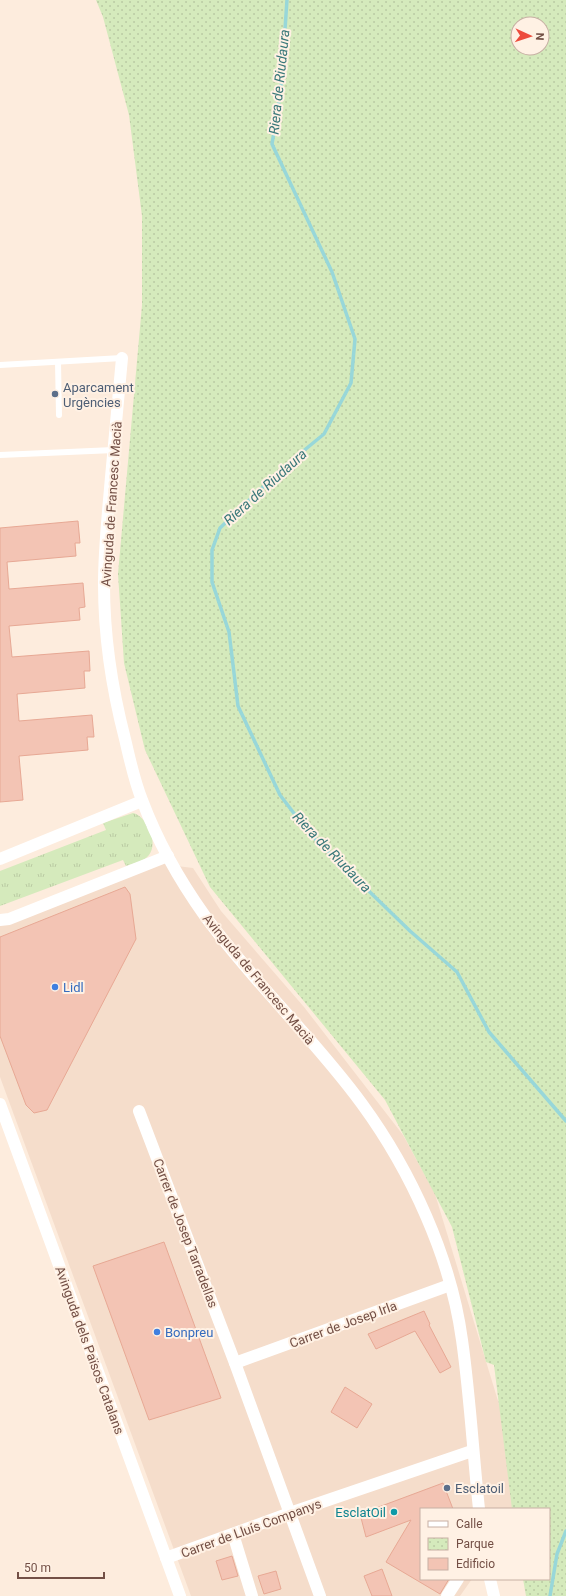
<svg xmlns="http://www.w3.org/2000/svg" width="566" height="1596" font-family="Roboto,sans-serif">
<defs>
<pattern id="grass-tufts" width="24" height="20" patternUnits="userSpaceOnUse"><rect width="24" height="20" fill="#d5eabc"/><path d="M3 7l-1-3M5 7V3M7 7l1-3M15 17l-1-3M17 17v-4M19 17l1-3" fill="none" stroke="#bacaa3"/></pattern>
<pattern id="park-dots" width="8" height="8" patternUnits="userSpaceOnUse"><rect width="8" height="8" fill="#d5eabc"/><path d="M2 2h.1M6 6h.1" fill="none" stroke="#bacaa3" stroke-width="1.8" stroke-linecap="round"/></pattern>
</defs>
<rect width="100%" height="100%" fill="#fdecdd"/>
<polygon fill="#f5ddcb" points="157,859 177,866 193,868 221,911 304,1007 403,1135 435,1194 516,1460 520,1509 421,1509 421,1579 472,1579 460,1596 191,1596 0,1077 0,919"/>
<path fill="url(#grass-tufts)" d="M 133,813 C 147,816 159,843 149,855 C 144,862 134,863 126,866 L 123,860 L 0,906 L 0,871 L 106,830 L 103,823 Z"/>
<path fill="url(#park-dots)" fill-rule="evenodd" d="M 96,0 L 566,0 L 566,1596 L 526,1596 L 523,1579 L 549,1579 L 549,1509 L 512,1509 L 494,1365 L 486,1362 L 452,1227 L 385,1100 L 210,887 L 145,750 L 124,663 L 118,574 L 142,305 L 142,216 L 129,115 L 103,17 ZM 518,24 L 542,24 L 542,48 L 518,48 Z"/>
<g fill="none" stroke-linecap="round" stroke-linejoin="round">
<g stroke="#98d7d9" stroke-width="3.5">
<polyline points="287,0 281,88 272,144 332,272 355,339 351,383 324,434 285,466 220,528 212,550 212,582 229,632 238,706 280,795 309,833 410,931 457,972 489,1032 566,1121"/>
<polyline points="550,1596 557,1554 566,1531"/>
</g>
</g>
<g fill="#f3c4b4" stroke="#e7a894">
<polygon points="78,521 80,543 75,543 76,556 7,562 9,589 83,583 85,607 79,608 80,620 9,626 12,657 89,651 90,671 84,671 85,688 17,694 19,721 92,715 94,737 87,737 88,750 19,756 23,800 0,802 0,528"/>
<polygon points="125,887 130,894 136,939 47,1110 34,1113 26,1105 0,1036 0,937"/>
<polygon points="164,1242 221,1398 149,1420 93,1266"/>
<polygon points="424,1311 430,1324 429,1325 451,1367 440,1373 415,1331 376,1349 368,1334"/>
<polygon points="345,1387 372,1404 357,1428 331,1412"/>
<polygon points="443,1483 453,1509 421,1509 421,1579 449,1579 440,1594 386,1562 411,1520 366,1537 360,1514"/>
<polygon points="232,1556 238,1576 222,1580 216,1561"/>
<polygon points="382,1569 392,1596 372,1596 364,1576"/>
<polygon points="276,1571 281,1589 264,1594 258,1576"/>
</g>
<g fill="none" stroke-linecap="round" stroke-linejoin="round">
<g stroke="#fff" stroke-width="6">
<polyline points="58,362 59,415"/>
<polyline points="0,365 122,358"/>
<polyline points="0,455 114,450"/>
</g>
<g stroke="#fff" stroke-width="12">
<path d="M 122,358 C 118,398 115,437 111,477 C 108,513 104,548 104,584 C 104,636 112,689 125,739 C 130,760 134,780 142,800 C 157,840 180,881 205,916 C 253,982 314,1038 362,1104 C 411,1171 451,1258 462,1340 C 470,1396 473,1453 479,1509"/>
<polyline points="0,859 142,801"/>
<polyline points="0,920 9,919 168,856"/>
<polyline points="0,1104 180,1596"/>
<polyline points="139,1111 235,1363 320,1596"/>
<polyline points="235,1363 450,1285"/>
<polyline points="233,1534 252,1596"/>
<polyline points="166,1558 290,1513 472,1451"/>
<polyline points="490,1579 494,1596"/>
<polyline points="447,1596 458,1579"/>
</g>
</g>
<g fill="#5c6f8a" stroke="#fff1e4" stroke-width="1.5">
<circle cx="55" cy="394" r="4"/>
<circle cx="447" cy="1488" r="4"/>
</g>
<g fill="#3f7fe0" stroke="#fff1e4" stroke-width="1.5">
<circle cx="55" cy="987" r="4"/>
<circle cx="157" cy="1332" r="4"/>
</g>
<circle fill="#0f9aa8" stroke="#fff1e4" stroke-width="1.5" cx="394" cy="1512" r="4"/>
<g text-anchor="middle" stroke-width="4" stroke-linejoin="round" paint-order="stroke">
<g font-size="13" fill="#4e5e75" stroke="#fff1e4" text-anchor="start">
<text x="63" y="392">Aparcament<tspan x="63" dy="15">Urgències</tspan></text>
<text x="455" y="1493">Esclatoil</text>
</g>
<g font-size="13" fill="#734f45" stroke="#fff1e4">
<text transform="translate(111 504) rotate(-86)" y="5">Avinguda de Francesc Macià</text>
<text transform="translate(259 979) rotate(50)" y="5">Avinguda de Francesc Macià</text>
<text transform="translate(186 1233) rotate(69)" y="5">Carrer de Josep Tarradellas</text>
<text transform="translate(343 1324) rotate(-20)" y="5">Carrer de Josep Irla</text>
<text transform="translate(90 1350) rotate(70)" y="5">Avinguda dels Països Catalans</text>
<text transform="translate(251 1528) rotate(-20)" y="5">Carrer de Lluís Companys</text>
</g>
<g font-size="13" fill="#366cbe" stroke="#fff1e4" text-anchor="start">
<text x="63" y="992">Lidl</text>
<text x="165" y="1337">Bonpreu</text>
</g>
<g font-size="13" fill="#0d838f" stroke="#fff1e4" text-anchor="end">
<text x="386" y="1517">EsclatOil</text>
</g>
<g font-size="14" font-style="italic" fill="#39787a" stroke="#fff1e4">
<text transform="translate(279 82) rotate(-84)" y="5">Riera de Riudaura</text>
<text transform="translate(265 487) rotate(-42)" y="5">Riera de Riudaura</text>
<text transform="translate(332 852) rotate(46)" y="5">Riera de Riudaura</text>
</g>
</g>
<rect x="420" y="1508" width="130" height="72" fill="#fff1e4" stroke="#c7b0a4"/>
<rect x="428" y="1521" width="20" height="6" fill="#ffffff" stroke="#c7b0a4"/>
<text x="456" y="1528" font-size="12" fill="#734f45">Calle</text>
<rect x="428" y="1538" width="20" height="12" fill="url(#park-dots)" stroke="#c7b0a4"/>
<text x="456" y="1548" font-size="12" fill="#734f45">Parque</text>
<rect x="428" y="1558" width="20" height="12" fill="#f3c4b4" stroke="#c7b0a4"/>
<text x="456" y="1568" font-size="12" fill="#734f45">Edificio</text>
<g transform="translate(530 36) rotate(93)"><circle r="19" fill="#fff1e4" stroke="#c7b0a4"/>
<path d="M0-3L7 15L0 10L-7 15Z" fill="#ed4b3c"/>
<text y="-6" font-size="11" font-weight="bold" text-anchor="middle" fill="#734f45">N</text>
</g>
<path d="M18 1572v6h86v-6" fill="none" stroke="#734f45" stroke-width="2"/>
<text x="24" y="1572" font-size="12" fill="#734f45" stroke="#fff1e4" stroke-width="3" paint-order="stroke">50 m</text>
</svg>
